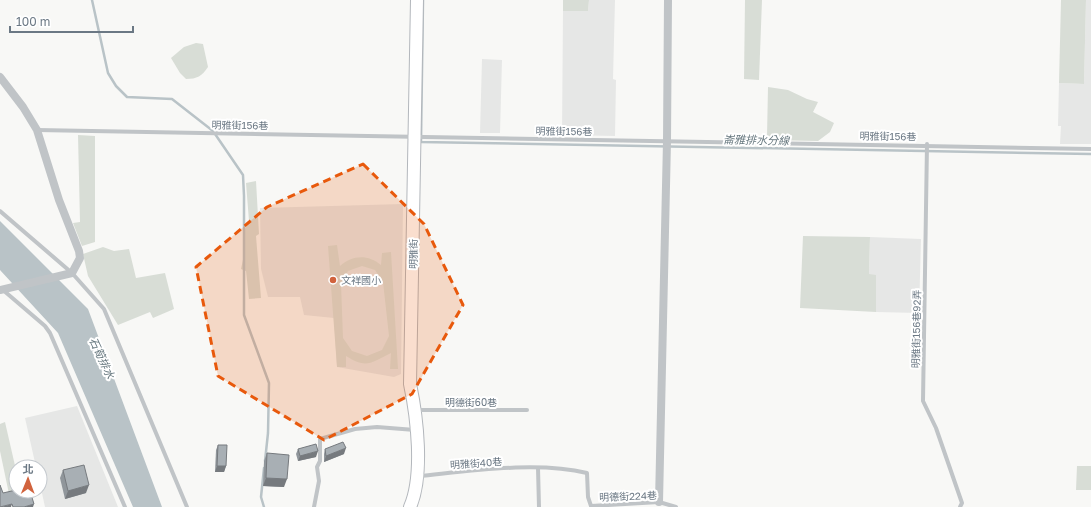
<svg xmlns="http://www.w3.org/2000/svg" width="1091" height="507" font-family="'Golos Text','Noto Sans TC',sans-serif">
<rect width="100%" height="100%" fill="#f8f8f6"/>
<g fill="#e6e7e6">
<polygon points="589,0 615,0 613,79 616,80 615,136 562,135 563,11 588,11"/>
<polygon points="1086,0 1091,0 1091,144 1060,144 1061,126 1058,126 1059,83 1084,84"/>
<polygon points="482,59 502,60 500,133 480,133"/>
<polygon points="403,204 401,374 394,377 337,367 334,318 304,315 300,297 268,297 261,269 260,208"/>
<polygon points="870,237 921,239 919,313 876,312 876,275 869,275"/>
<polygon points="77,406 118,507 45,507 40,484 40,467 36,467 25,418"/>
</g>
<g fill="#d8ddd6" fill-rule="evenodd">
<polygon points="563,0 589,0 588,11 563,11"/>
<polygon points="745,0 762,0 759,80 744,79"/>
<polygon points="1061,0 1086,0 1084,84 1059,83"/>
<path d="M 196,43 L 203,44 L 208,67 C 202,76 197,79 186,79 L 180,73 L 171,58 L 184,47 Z"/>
<polygon points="768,87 788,90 807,99 818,102 813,112 834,123 830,132 818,141 771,140 767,136"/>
<polygon points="78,135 95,136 95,242 82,246 73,223 80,222"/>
<polygon points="256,181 259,234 256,236 261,298 249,299 246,271 241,269 244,255 243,233 249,221 246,183"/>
<polygon points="803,236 870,237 869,274 876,275 876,312 800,308"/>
<path d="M 337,245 L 340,266 C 352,255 368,254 381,265 L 382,253 L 391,252 L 398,369 L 390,369 L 391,353 C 370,363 367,369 346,356 L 346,367 L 337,367 L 328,246 ZM 362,266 L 375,270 L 383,282 L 389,336 L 382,350 L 367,356 L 352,351 L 343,338 L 341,284 L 348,271 Z"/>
<polygon points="103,247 114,251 129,249 136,278 165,273 174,309 153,318 150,312 118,325 88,276 83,254"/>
<polygon points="5,422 16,470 16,491 9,494 0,451 0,424"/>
<polygon points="1077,466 1091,466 1091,490 1076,490"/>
</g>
<polygon fill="#b9c3c7" points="0,221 88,309 162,507 133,507 58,333 0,270"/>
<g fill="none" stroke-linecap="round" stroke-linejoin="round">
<g stroke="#b9c3c7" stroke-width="2.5">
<polyline points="92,0 108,73 116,86 127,97 172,99 213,131 243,175 244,196 244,315 269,383 268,433 265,461"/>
<polyline points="423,0 421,142 1091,154"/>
<polyline points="264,468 261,497 264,507"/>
</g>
<defs>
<path id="secondary" d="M 410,507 C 424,475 417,417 410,384 L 417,0"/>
</defs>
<use href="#secondary" stroke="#b3b7bc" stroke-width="14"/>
<g stroke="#c0c4c7" stroke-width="4">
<polyline points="37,130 1091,149"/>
<polyline points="927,144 923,401 936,428 962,503 960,507"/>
<polyline points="0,211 72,273 104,309 187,507"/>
<polyline points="3,290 45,326 50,333 125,507"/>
<polyline points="416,410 527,410"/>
<polyline points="538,468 539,507"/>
<path d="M 419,476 C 470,471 537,461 587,473 L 588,497 L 591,506 L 659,502 L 676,507"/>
<polyline points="314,507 319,481 317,467 320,461 320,439 355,429 377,427 415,430"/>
</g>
<g stroke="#c0c4c7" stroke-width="8">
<polyline points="0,77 23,107 37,130 59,200 79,251 80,258 72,273 0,290"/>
<polyline points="659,502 667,141 668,0"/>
</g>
<use href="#secondary" stroke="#fff" stroke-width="12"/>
</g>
<g fill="#90969b">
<polygon points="218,445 226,466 224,472 215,472 216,450"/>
<polygon points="298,449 316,457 298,461 296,454"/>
<polygon points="325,449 344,454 324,462 324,454"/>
<polygon points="267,453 284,487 263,486 264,461"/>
<polygon points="63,470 86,493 65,499 60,478"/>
</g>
<g fill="#767a7e">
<polygon points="346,448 344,454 324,462 326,456"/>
<polygon points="318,451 316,457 298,461 300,456"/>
<polygon points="217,466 226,466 224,472 215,472"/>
<polygon points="266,478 287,479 284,487 263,486"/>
<polygon points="89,485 86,493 65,499 68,491"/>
<polygon points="12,504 11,507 1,507"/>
<polygon points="34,504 33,507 24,507"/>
</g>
<g fill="#a8afb4" stroke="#767a7e">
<polygon points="343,442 346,448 326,456 325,449"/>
<polygon points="316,444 318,451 300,456 298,449"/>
<polygon points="218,445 227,445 226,466 217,466"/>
<polygon points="267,453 289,455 287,479 266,478"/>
<polygon points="84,465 89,485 68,491 63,470"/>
<polygon points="0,485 3,493 16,490 16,491 30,491 34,504 24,507 13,507 12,504 0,507"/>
</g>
<path fill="#e8590c" fill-opacity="0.2" stroke="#e8590c" stroke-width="3" stroke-dasharray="8 5" stroke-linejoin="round" d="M 363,164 L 424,224 L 463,305 L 412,394 L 324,440 L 218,376 L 196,267 L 267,207 Z"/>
<circle fill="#d1633d" stroke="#fff" stroke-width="1.5" cx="333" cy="280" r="4"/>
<g text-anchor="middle" stroke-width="4" stroke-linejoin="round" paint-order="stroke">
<g font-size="10" fill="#6b7884" stroke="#fff">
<text transform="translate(240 125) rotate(1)" y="4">明雅街156巷</text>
<text transform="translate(564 131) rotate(1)" y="4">明雅街156巷</text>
<text transform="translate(888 136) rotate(1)" y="4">明雅街156巷</text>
<text transform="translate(413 254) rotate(-89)" y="4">明雅街</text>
<text transform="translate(916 329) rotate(-89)" y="4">明雅街156巷92弄</text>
<text x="471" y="406">明德街60巷</text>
<text transform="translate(476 463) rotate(-4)" y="4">明雅街40巷</text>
<text transform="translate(628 496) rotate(-2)" y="4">明德街224巷</text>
</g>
<g font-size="10" fill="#6b7884" stroke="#fff" text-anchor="start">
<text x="341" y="284">文祥國小</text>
</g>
<g font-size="11" font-style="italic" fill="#67787f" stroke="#fff">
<text transform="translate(756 140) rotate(1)" y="4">崙雅排水分線</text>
<text transform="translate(102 358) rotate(65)" y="4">石筍排水</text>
</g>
</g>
<g transform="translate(28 479) rotate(1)"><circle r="19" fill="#ffffff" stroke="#c4c9ce"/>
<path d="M0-3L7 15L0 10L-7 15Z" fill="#d1633d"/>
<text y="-6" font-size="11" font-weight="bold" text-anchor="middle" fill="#6b7884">北</text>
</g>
<path d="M10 26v6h123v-6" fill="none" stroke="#6b7884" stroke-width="2"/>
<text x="16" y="26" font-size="12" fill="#6b7884" stroke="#ffffff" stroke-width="3" paint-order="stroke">100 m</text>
</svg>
